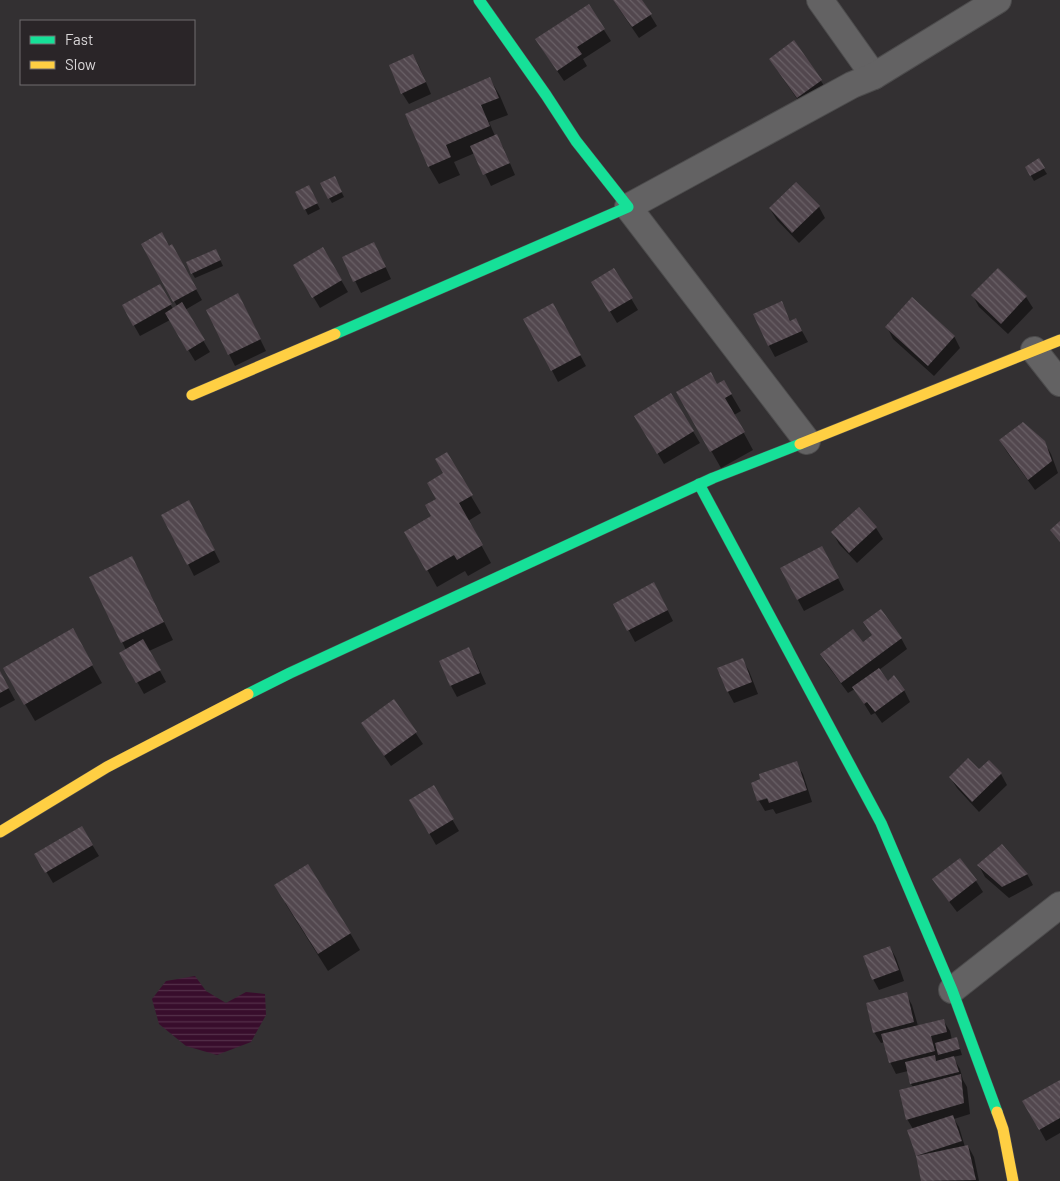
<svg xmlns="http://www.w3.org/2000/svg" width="1060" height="1181" font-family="Barlow,sans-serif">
<defs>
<pattern id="water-rules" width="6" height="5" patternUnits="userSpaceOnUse" patternTransform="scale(1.25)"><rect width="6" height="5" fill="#380d2c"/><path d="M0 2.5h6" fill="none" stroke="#54304a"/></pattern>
<pattern id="building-back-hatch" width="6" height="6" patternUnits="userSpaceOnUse" patternTransform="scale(1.25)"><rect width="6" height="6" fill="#52474e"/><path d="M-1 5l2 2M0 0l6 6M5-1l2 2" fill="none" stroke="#6a6167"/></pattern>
</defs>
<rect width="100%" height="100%" fill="#333032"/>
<polygon fill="url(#water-rules)" points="195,976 206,991 226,1003 246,992 265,994 266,1015 251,1042 217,1055 186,1046 159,1024 152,999 166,981"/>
<g fill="#0007">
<polygon points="613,0 641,0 657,26 639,38"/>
<polygon points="588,5 611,41 583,59 587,66 564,81 543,50"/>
<polygon points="794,42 821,81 828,92 804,109 777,70 770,59"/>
<polygon points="413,55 419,66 431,94 409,104 402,93"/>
<polygon points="490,79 500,96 508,115 489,122 495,136 496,136 503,147 515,175 491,186 475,153 454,162 460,175 439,184 429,167 407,114"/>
<polygon points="1038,160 1047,174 1034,181 1026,167"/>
<polygon points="337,183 344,197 332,203 329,198"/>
<polygon points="308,187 320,209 308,215 297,193"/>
<polygon points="819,207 825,218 799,243 777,220 770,209"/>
<polygon points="374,244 380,255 391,279 361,293 344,258"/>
<polygon points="143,245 169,248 172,246 202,300 185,310 210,352 195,361 170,320 140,336 123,306 160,286 173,309 177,306"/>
<polygon points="323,249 348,292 320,308 295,266"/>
<polygon points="218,255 223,266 195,278 192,273"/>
<polygon points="614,270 638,310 617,323 593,283"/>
<polygon points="998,270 1026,297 1033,308 1008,334 979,307 973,296"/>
<polygon points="781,303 791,322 796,320 808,342 775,357 769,346"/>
<polygon points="244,306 266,351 235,366 207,310"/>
<polygon points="559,316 586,366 558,382 525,319"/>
<polygon points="887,327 954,336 960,348 934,376 893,339"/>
<polygon points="724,382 741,411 734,415 753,450 721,468 678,393 717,386"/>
<polygon points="671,395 700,443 664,464 636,417"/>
<polygon points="1000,441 1044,442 1051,454 1058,473 1035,490 1007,452"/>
<polygon points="446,454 481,513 468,521 491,563 468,576 465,571 437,587 406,532 433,517 445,474"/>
<polygon points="859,509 876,528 883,539 857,563 839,544 833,533"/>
<polygon points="195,513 220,562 194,576 188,564"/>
<polygon points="132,558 141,575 173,640 149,651 166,682 144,694 121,653 126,650 91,578"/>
<polygon points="828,559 844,590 804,611 798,600"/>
<polygon points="660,595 673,621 635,642 615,605"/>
<polygon points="72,630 102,683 35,721 25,704"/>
<polygon points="873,636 901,638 907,649 879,670 888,682 904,690 910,702 882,723 875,713 871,715 855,689 848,693 828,666 821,655 862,643"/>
<polygon points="469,649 475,660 486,684 457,697 451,686"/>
<polygon points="742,659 749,671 758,694 734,703 728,692 719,669"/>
<polygon points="0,673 15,700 0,708"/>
<polygon points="394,701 423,744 391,766 369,734"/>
<polygon points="796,763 803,774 812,802 776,814 773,809 765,811 759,801 773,797 759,799 759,801 753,784"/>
<polygon points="979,771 1001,774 1007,785 979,812 957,788 950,777"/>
<polygon points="433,787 459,831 436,845 410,800"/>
<polygon points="82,828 99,856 53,883 36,854"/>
<polygon points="960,860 976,881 983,892 957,912 941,891 934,880"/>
<polygon points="979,866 1027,874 1033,885 1009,898 985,877"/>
<polygon points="285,903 350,933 360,950 328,971"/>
<polygon points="890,947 896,958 904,981 879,990 873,979"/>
<polygon points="906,994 912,1005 918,1026 943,1020 950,1031 952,1040 957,1039 962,1055 953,1057 960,1069 963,1080 967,1087 970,1114 954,1119 959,1127 965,1147 968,1146 974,1157 979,1181 922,1181 918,1156 909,1131 913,1129 907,1119 914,1088 911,1084 908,1071 896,1074 890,1062 885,1042 881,1043 874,1032"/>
<polygon points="1060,1081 1060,1133 1046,1141 1024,1101"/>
</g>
<g fill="url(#building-back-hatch)">
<polygon points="613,0 642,0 652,14 632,27"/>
<polygon points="589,4 605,29 577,47 582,54 557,71 535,39"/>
<polygon points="794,40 822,80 797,98 769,59"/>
<polygon points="413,54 426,82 401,94 389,65"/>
<polygon points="490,77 499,98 481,105 490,126 446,145 451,157 428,167 405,114"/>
<polygon points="497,134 510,163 483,175 470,146"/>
<polygon points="1039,158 1045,168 1030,176 1025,167"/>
<polygon points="335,176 342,192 328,199 320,183"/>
<polygon points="796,182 820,206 792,233 769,208"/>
<polygon points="309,185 318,203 304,210 295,192"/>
<polygon points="162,232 169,246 172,244 197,289 173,302 141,244"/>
<polygon points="374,242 386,267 353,282 342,257"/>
<polygon points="323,247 342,280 312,298 293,265"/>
<polygon points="216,249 221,260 191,274 186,262"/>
<polygon points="614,268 633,298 609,312 591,282"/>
<polygon points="998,268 1027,296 1001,324 971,295"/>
<polygon points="160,284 172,304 133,326 122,305"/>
<polygon points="238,293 261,339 228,355 206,310"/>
<polygon points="912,297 955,336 928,366 885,327"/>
<polygon points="782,301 790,321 796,318 802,331 768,346 753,314"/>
<polygon points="182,302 205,340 187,351 165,313"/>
<polygon points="553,303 581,355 551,371 523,319"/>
<polygon points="711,372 717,384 724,380 732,394 725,398 745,432 710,452 676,392"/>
<polygon points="671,393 694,431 657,454 634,416"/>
<polygon points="1023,422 1045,441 1052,461 1028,480 999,440"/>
<polygon points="447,452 473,495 459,503 483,545 457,560 454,555 426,571 404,532 431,516 425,505 436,499 427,483 443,473 435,459"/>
<polygon points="189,500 215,550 187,565 161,515"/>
<polygon points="859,507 877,527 849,553 831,532"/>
<polygon points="1060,521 1060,542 1050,530"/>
<polygon points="822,546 839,578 797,600 780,568"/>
<polygon points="132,556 164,622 121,643 89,577"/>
<polygon points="654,582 668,610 627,631 613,604"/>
<polygon points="881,609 902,638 841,683 820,654 853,629 863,642 872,635 863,622"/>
<polygon points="73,628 93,665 24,705 3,668"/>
<polygon points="143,639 161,670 136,683 119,653"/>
<polygon points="469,647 480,673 450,686 439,661"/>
<polygon points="743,658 752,682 727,692 717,668"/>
<polygon points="879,668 888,681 894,675 905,690 875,712 867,702 864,704 852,687"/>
<polygon points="0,671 9,688 0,693"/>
<polygon points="394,699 417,732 384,756 361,723"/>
<polygon points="968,758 979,769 989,760 1002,773 972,802 949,777"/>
<polygon points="797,761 807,790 769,803 767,798 757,801 751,783 760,779 759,774"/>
<polygon points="434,785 454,819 429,834 409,800"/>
<polygon points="82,826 93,845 45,873 34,854"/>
<polygon points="1002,844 1028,874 1002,887 977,865"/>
<polygon points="960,858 977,880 949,902 932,879"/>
<polygon points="308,864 351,933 318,954 274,885"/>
<polygon points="890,946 899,970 872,980 863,956"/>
<polygon points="907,992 914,1022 873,1033 866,1003"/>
<polygon points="944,1019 947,1032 931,1036 935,1051 889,1063 881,1034"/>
<polygon points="957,1037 960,1049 938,1055 935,1043"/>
<polygon points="935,1055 936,1061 954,1056 959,1072 910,1084 905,1062"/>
<polygon points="961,1074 964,1103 906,1120 899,1090"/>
<polygon points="1060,1080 1060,1118 1039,1130 1022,1101"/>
<polygon points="953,1115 962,1141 916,1156 907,1130"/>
<polygon points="968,1145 976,1180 921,1181 916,1156"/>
</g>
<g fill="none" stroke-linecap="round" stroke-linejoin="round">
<defs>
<g id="street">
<polyline points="820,0 874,76"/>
<polyline points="1034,350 1060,383"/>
<polyline points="807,441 628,207 852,85 874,76 998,0"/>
<polyline points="952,990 1060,905"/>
</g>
<g id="fast">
<polyline points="335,334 628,207 576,141 546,95 479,0"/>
<polyline points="699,484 881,823 952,990 997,1112"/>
<polyline points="248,694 290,673 713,478 800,444"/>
</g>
<g id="slow">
<polyline points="192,395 335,334"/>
<polyline points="800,444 1060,340"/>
<polyline points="0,832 107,767 248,694"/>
<polyline points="997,1112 1003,1129 1013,1181"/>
</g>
</defs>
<use href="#street" stroke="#4d4c4d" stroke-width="28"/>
<use href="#fast" stroke="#4d4c4d" stroke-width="12"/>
<use href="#slow" stroke="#4d4c4d" stroke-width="12"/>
<use href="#street" stroke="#636263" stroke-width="26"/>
<use href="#fast" stroke="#16e098" stroke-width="11"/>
<use href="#slow" stroke="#ffcf43" stroke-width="11"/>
</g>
<rect x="20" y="20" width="175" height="65" fill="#2a2528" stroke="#706c6f"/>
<rect x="30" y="36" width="25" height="8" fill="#16e098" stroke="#706c6f"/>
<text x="65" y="45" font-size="15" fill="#dad7d9">Fast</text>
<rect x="30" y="61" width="25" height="8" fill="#ffcf43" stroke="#706c6f"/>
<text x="65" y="70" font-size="15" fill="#dad7d9">Slow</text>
</svg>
